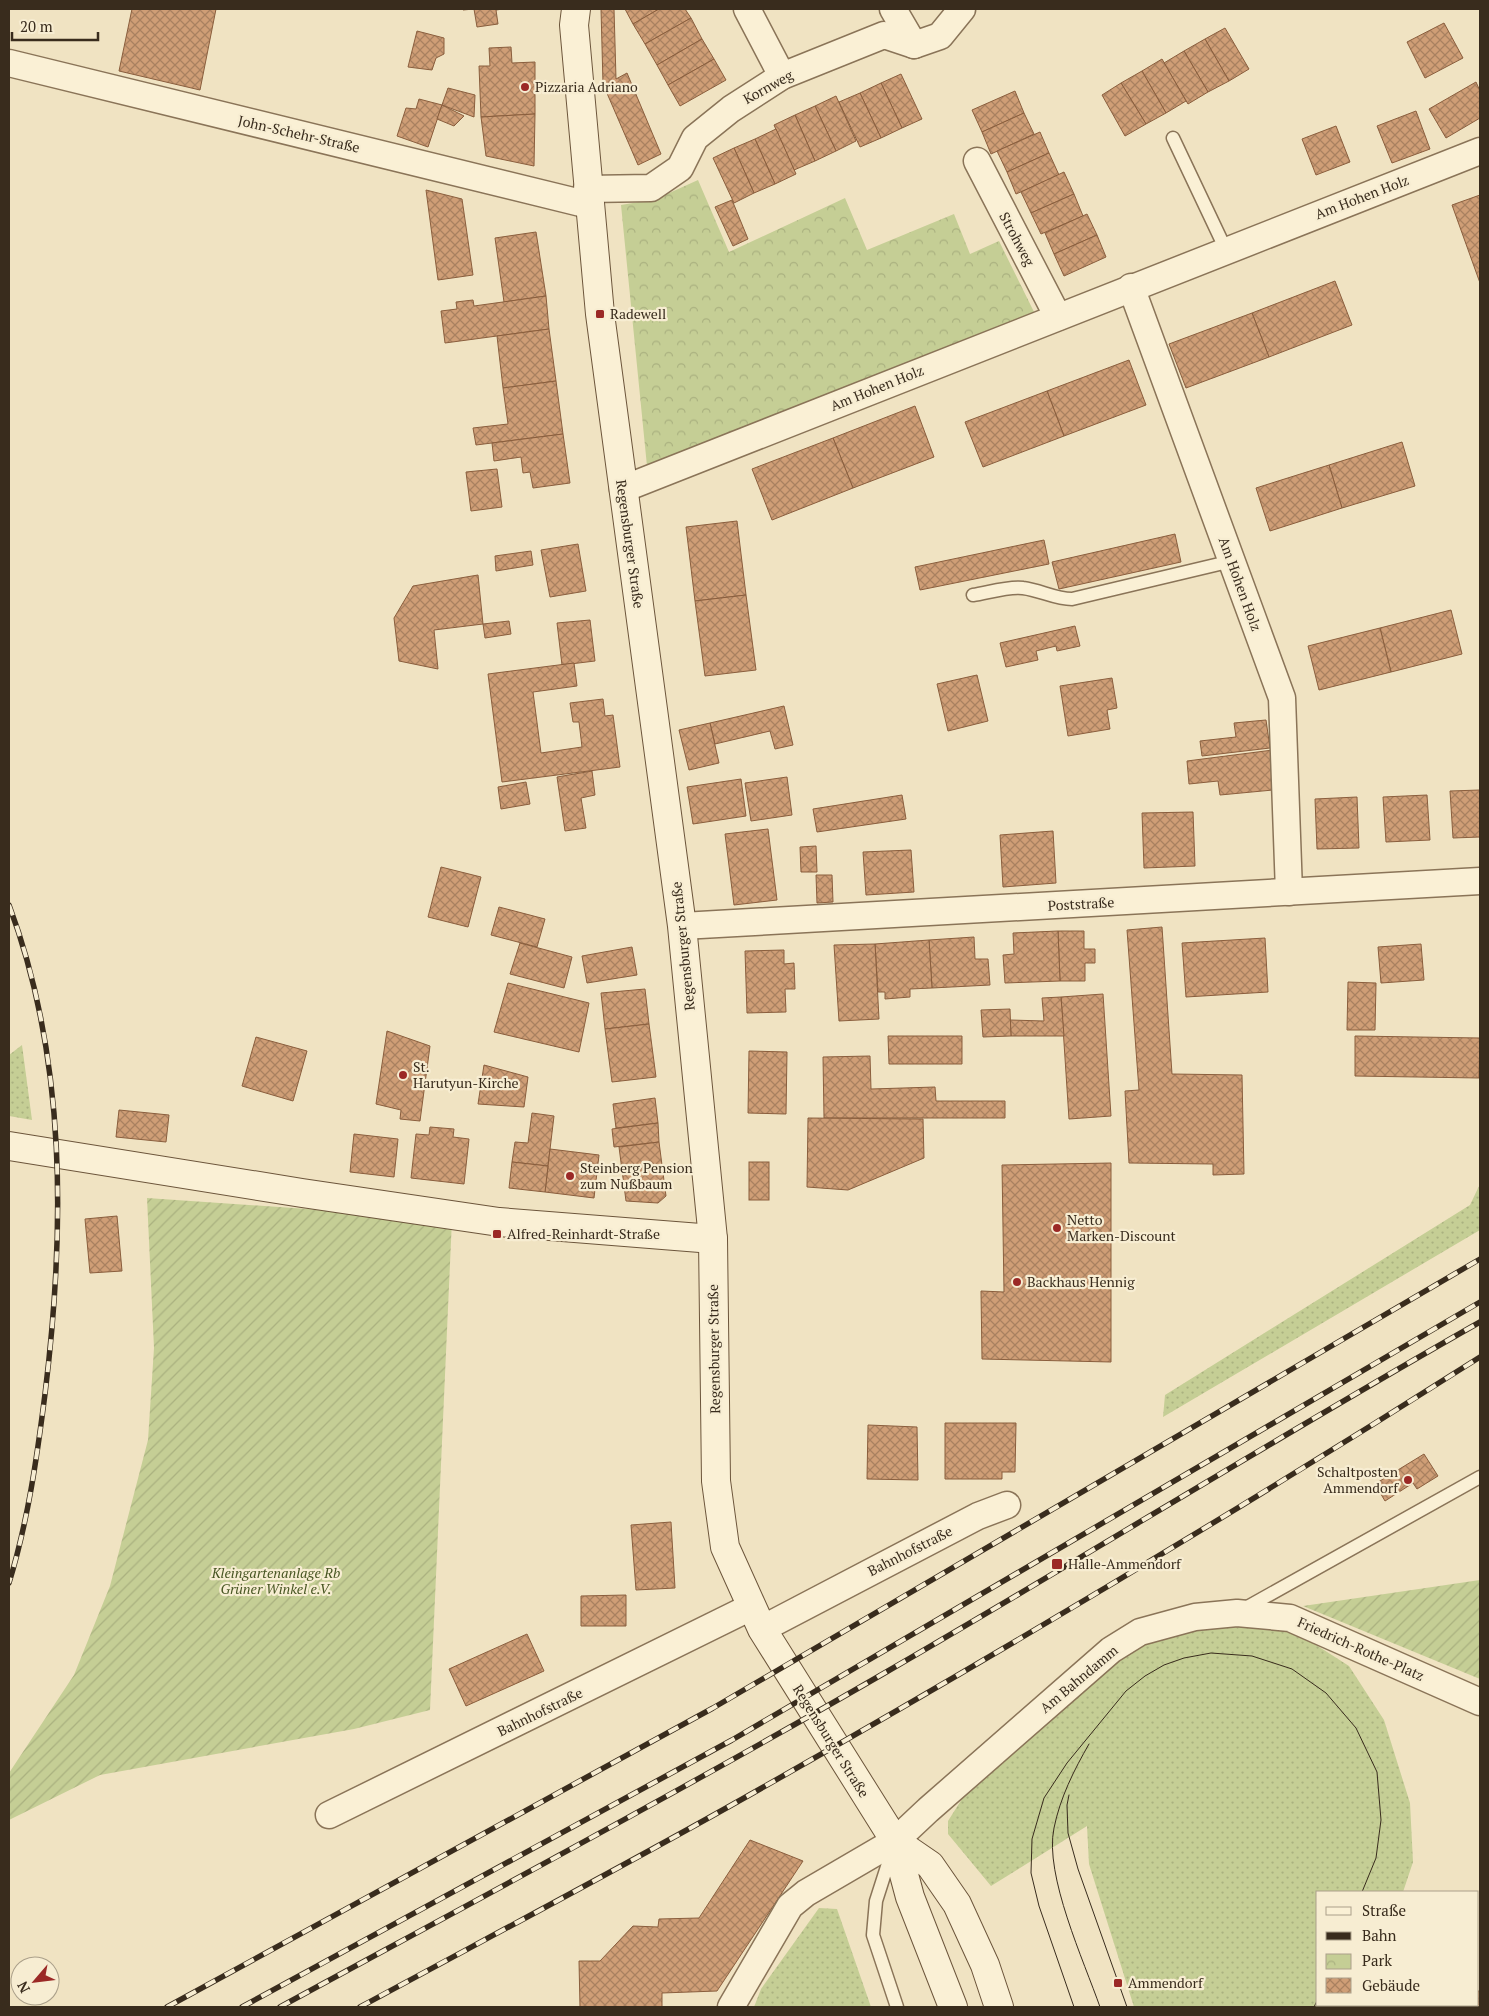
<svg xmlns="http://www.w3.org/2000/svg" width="1489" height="2016" font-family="'PT Serif',serif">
<defs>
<pattern id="grass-dots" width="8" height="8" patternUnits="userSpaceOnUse" patternTransform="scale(1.25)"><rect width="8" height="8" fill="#c5ce95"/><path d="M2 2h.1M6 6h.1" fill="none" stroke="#aab180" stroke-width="1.8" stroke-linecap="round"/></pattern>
<pattern id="park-crowns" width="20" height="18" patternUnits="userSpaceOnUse" patternTransform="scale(1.25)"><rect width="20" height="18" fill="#c5ce95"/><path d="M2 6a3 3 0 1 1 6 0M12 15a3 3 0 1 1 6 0" fill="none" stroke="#aab180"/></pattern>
<pattern id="garden-furrows" width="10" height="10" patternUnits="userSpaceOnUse" patternTransform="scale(1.25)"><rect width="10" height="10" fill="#c5ce95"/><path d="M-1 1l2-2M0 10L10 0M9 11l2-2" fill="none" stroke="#aab180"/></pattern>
<pattern id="building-cross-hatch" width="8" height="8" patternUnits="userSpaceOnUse" patternTransform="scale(1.25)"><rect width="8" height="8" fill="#cf9e76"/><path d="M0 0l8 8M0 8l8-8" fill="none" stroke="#a98160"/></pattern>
</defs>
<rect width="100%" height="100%" fill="#f0e3c2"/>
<g fill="url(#grass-dots)">
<polygon points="22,1045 32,1120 9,1116 9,1055"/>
<polygon points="1480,1184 1480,1230 1163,1417 1165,1395 1470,1205"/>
<polygon points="1239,1622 1288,1627 1349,1666 1384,1720 1410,1803 1413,1862 1403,1892 1318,1892 1318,2005 1396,2005 1395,2007 1134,2007 1089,1864 1087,1826 991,1886 948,1834 948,1821 967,1791 1132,1649 1191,1628"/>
<polygon points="819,1908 837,1909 871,2007 754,2007 761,1989"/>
</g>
<polygon fill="url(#park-crowns)" points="698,180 729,252 845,198 867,250 954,214 970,254 999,241 1035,314 647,466 621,205 656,199"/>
<g fill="url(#garden-furrows)">
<polygon points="147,1198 452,1219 430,1710 354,1729 100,1775 9,1820 9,1773 74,1675 110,1586 148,1440 154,1348"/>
<polygon points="1480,1580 1480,1679 1303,1606"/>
</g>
<g fill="url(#building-cross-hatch)" stroke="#8a5e3d">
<polygon points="132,9 216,9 200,90 119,71"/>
<polygon points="463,9 503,9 496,10 498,24 477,27 474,9 463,10"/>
<polygon points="601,9 614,9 616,79 627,73 661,154 638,165 603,84"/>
<polygon points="625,9 659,9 633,24"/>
<polygon points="659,9 685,9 691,18 645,44 633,24"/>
<polygon points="691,18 702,39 657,65 645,44"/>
<polygon points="1444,23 1463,58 1425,78 1407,42"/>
<polygon points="1225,28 1249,69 1229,81 1205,39"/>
<polygon points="417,31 444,38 444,54 436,58 432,70 408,67"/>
<polygon points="702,39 714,59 668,85 657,65"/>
<polygon points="1205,39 1229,81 1208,92 1184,51"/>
<polygon points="511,47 512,63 535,62 535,114 481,117 479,66 490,66 489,48"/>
<polygon points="1184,51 1208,92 1188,104 1164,63"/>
<polygon points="714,59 726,80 680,106 668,85"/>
<polygon points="1162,59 1186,101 1166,113 1142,71"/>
<polygon points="1142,71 1166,113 1146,124 1121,83"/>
<polygon points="901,74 922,119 902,128 881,83"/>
<polygon points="1476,82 1480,91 1480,118 1446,138 1429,109"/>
<polygon points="881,83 902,128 881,138 860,93"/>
<polygon points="1121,83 1146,124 1125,136 1102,95"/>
<polygon points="448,88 475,95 474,117 442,105"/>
<polygon points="1015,91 1024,113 982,132 972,110"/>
<polygon points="860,93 881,138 860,147 839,102"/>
<polygon points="836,96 856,141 836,151 815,106"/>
<polygon points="419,99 442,105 428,147 397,136 406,108 416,109"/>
<polygon points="442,105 464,116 454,126 437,119"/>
<polygon points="815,106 836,151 815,161 795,115"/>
<polygon points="1416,111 1430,149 1392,163 1377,126"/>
<polygon points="1024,113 1034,134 991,154 982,132"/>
<polygon points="535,114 534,166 486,156 481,117"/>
<polygon points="795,115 815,161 794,170 774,125"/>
<polygon points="1336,126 1350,162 1316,175 1302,139"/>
<polygon points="776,129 796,174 775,184 755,139"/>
<polygon points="1040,132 1049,153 1007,172 997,151"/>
<polygon points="755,139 775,184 754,193 734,148"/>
<polygon points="734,148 754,193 734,203 713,158"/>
<polygon points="1049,153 1059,175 1016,194 1007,172"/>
<polygon points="1064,172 1074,194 1031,213 1021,192"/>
<polygon points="426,190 462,199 473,275 438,280"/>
<polygon points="1074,194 1083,216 1041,234 1031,213"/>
<polygon points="1480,195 1480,283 1452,205"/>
<polygon points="732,200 748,239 733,246 715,207"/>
<polygon points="1087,214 1097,235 1054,254 1045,233"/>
<polygon points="536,232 546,296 504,302 495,238"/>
<polygon points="1097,235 1106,257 1064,276 1054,254"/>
<polygon points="1335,281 1352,325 1269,357 1252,313"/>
<polygon points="546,296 549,329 445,343 441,311 457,309 456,302 473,300 474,306"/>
<polygon points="1252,313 1269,357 1186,388 1169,344"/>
<polygon points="549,329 556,381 503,388 497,336"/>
<polygon points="1129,360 1146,405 1064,436 1047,391"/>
<polygon points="556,381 563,434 476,445 473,428 508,424 503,388"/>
<polygon points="1047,391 1064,436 983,467 965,422"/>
<polygon points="915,406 934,457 853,488 833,438"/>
<polygon points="563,434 570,483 533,488 530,472 523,473 521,457 494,461 492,443"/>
<polygon points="833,438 853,488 772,520 752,469"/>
<polygon points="1402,442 1415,486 1342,508 1329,465"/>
<polygon points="1329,465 1342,508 1270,531 1256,488"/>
<polygon points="497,469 502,507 471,511 466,472"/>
<polygon points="737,521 746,595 695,601 686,527"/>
<polygon points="1175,534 1181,562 1059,589 1052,562"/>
<polygon points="1044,540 1049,564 920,590 915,567"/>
<polygon points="578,544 586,591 550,597 541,550"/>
<polygon points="531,551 533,565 496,571 495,556"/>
<polygon points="478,575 483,624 434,630 438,669 399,661 394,618 413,586"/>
<polygon points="746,595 756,670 705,676 695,601"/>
<polygon points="1451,610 1462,654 1391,672 1380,628"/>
<polygon points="590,620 595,661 562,665 557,623"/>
<polygon points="509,621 511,634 485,638 483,624"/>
<polygon points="1075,626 1080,646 1057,651 1056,646 1036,651 1038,660 1006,667 1000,643"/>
<polygon points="1380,628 1391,672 1319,690 1308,646"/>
<polygon points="574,663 577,686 533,692 541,753 582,747 579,722 573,722 570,703 603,699 605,716 613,715 620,767 502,782 488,674"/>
<polygon points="977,675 988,721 948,731 937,684"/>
<polygon points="1112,678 1117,708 1107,710 1110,729 1068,736 1060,686"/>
<polygon points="784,706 793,745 775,749 770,731 715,744 710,723"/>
<polygon points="1266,720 1270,748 1202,756 1200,741 1236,737 1234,723"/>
<polygon points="710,723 719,763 689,770 679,730"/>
<polygon points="1273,750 1273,790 1220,795 1218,781 1189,784 1187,761"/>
<polygon points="592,771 595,795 581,798 586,828 565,831 557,777"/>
<polygon points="787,777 792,815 751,821 745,783"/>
<polygon points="741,779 746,816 693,824 687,787"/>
<polygon points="526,782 530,804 501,809 498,787"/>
<polygon points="1480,790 1480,837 1453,838 1450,791"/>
<polygon points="902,795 906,819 817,832 813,809"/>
<polygon points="1427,795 1430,840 1386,842 1383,797"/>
<polygon points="1357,797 1359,848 1317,849 1315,799"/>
<polygon points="1193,812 1195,866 1144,868 1142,813"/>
<polygon points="768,829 777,900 734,905 725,834"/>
<polygon points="1053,831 1056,883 1003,887 1000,835"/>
<polygon points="816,846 817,872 801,872 800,847"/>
<polygon points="911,850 914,892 866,895 863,852"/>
<polygon points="441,867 481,877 468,927 428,917"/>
<polygon points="816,875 832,875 833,902 817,903"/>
<polygon points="499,907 545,919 537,947 491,935"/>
<polygon points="1162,927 1172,1074 1242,1075 1244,1174 1213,1175 1213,1164 1129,1163 1125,1091 1139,1090 1127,930"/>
<polygon points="1058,931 1084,931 1084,949 1095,949 1095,963 1085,963 1085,981 1060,981"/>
<polygon points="1058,931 1060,981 1005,983 1003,955 1014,954 1013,933"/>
<polygon points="974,937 975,959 988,959 990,985 932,988 929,940"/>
<polygon points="1265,938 1268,992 1186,997 1182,943"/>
<polygon points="929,940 932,988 910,989 910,997 885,999 885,992 878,992 875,944"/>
<polygon points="520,943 572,957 564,988 510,974"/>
<polygon points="875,944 879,1019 839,1021 834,945"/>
<polygon points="1421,944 1424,980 1381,983 1378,947"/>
<polygon points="632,947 637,975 587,983 582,956"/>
<polygon points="784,950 784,964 794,963 795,989 785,989 786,1012 747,1013 745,951"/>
<polygon points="1348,982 1376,983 1375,1030 1347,1030"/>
<polygon points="508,983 589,1003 579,1052 494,1032"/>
<polygon points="645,989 649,1024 605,1029 601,993"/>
<polygon points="1103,994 1111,1116 1069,1119 1061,997"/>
<polygon points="1061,997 1064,1036 1011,1036 1010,1020 1044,1021 1042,998"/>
<polygon points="1010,1009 1011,1036 983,1037 981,1010"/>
<polygon points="649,1024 656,1077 612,1082 605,1029"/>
<polygon points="387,1031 430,1046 420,1121 400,1119 401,1110 376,1104"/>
<polygon points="888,1036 962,1036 962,1064 889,1064"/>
<polygon points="1355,1036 1480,1038 1479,1078 1355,1076"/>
<polygon points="256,1037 307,1051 293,1101 242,1086"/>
<polygon points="749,1051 787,1052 786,1114 748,1113"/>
<polygon points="870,1056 871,1089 935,1087 936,1101 1005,1101 1005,1118 824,1118 823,1057"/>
<polygon points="484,1065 528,1077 524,1107 478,1104"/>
<polygon points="655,1098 658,1123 616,1128 613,1104"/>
<polygon points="119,1110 169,1115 166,1142 116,1137"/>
<polygon points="532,1113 554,1116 548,1166 512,1162 515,1142 528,1143"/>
<polygon points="808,1118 923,1119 924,1158 848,1190 807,1187"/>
<polygon points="658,1123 659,1142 614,1147 612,1129"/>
<polygon points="430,1127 454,1129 453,1137 469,1139 464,1184 411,1178 416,1134 429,1135"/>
<polygon points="354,1134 398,1139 394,1177 350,1172"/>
<polygon points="659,1142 666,1196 658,1203 626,1201 619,1147"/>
<polygon points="550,1149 599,1155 594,1198 545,1192"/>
<polygon points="512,1162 548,1166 545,1192 509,1188"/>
<rect x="749" y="1162" width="20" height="38"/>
<polygon points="1111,1163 1111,1362 982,1359 981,1291 1004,1292 1002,1165"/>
<polygon points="117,1216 122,1271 90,1273 85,1219"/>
<polygon points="945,1423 1016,1423 1015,1472 1002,1472 1002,1479 945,1479"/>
<polygon points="868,1425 917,1427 918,1480 867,1479"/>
<polygon points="1424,1454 1438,1476 1417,1489 1413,1483 1385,1501 1375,1484"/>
<polygon points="671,1522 675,1588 636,1590 631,1525"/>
<polygon points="626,1595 626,1626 581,1626 581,1596"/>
<polygon points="527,1634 544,1671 466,1706 449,1669"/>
<polygon points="750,1840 803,1861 717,1991 662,1993 662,2007 580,2007 579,1961 600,1961 633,1926 658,1927 659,1919 699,1918"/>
<polygon points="1478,1991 1480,1991 1480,2007 1443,2007 1444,2005 1478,2005"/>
</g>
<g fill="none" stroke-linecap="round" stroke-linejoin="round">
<defs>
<g id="lane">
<polyline points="1173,138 1226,250"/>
<path d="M 973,595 C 987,593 1009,586 1023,588 C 1040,590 1055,599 1072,599 L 1232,561"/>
<polyline points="1242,1610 1480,1477"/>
<polyline points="892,1851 876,1901 873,1935 897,2007"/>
</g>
<g id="street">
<polyline points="747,9 782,76"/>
<polyline points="893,9 914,45"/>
<polyline points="9,63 589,205"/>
<polyline points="977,161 1058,317"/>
<polyline points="587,189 651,188 680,168 695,138 731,109 782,76 884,35 914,45 940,36 962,9"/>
<polyline points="1131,287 1282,698 1289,892"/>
<polyline points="623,489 1480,151"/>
<polyline points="682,926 1480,881"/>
<polyline points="762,1629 978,1516 1007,1505"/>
<polyline points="329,1815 751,1607"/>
<polyline points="731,2007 790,1906 806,1893 895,1841 928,1810 1111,1650 1140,1632 1195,1617 1237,1613 1290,1618 1480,1702"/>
</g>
<g id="secondary">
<polyline points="576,9 574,25 600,314 682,926 713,1239 716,1481 725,1547 762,1629 895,1841 910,1897 953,2007"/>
<polyline points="9,1146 302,1193 499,1222 713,1239"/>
<polyline points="895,1841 930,1865 957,1904 985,1965 999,2007"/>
</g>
</defs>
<use href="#lane" stroke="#8a7458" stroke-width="15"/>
<use href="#street" stroke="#8a7458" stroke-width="29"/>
<use href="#secondary" stroke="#6c553b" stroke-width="30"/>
<use href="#lane" stroke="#faf0d5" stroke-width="12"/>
<use href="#street" stroke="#faf0d5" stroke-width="26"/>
<use href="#secondary" stroke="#faf0d5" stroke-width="28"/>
<g stroke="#392c1d" stroke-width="1">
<path d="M 1089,1744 C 1074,1770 1060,1798 1054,1828 C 1044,1875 1084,1961 1100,2007"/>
<polyline points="1069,1795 1067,1805 1068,1833 1078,1869 1127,2007"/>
<polyline points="1074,2007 1039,1906 1031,1873 1032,1839 1044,1798 1067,1763 1126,1691 1145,1676 1164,1665 1184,1658 1211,1653 1252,1656 1292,1669 1326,1693 1356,1728 1377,1772 1381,1820 1376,1858 1362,1892"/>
<polyline points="1314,2007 1318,1999"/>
</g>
<defs>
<g id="rail">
<path d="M 9,905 C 67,1060 65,1231 45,1394 C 37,1457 28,1521 9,1583"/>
<polyline points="167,2007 713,1708 1480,1259"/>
<polyline points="242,2007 732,1740 1480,1302"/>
<path d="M 280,2007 C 484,1896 688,1787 888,1671 C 1086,1556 1281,1435 1480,1322"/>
<path d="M 360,2007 C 493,1935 628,1864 760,1789 C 1003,1651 1244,1507 1480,1357"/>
</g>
</defs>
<use href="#rail" stroke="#392c1d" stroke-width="5.5"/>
<use href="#rail" stroke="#f7edd2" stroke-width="4" stroke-dasharray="11" stroke-linecap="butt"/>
</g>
<g fill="#9b2926" stroke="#f7edd2" stroke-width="2">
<circle cx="525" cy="87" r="5"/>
<rect x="595" y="309" width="10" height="10" rx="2.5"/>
<circle cx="403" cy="1075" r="5"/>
<circle cx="570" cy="1176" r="5"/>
<circle cx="1057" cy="1228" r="5"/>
<rect x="492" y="1229" width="10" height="10" rx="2.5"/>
<circle cx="1017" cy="1282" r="5"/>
<circle cx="1408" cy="1480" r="5"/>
<rect x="1051" y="1558" width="12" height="12" rx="2.5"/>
<rect x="1113" y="1978" width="10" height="10" rx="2.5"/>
</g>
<g text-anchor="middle" stroke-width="4.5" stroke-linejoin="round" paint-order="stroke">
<g font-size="14" fill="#392c1d" stroke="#f7edd2" text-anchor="start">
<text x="535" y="92">Pizzaria Adriano</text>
<text x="610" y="319">Radewell</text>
<text x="413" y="1072">St.<tspan x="413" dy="16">Harutyun-Kirche</tspan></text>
<text x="580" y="1173">Steinberg Pension<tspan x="580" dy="16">zum Nußbaum</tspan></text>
<text x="1067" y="1225">Netto<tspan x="1067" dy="16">Marken-Discount</tspan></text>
<text x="507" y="1239">Alfred-Reinhardt-Straße</text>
<text x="1027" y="1287">Backhaus Hennig</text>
<text x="1398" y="1477" text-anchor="end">Schaltposten<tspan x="1398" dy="16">Ammendorf</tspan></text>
<text x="1068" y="1569">Halle-Ammendorf</text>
<text x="1128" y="1988">Ammendorf</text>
</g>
<g font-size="14" fill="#392c1d" stroke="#f7edd2">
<text transform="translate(768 87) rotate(-29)" y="5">Kornweg</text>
<text transform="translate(299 134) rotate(13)" y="5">John-Schehr-Straße</text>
<text transform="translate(1362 197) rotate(-21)" y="5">Am Hohen Holz</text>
<text transform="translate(1017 239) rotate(62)" y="5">Strohweg</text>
<text transform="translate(877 388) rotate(-22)" y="5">Am Hohen Holz</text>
<text transform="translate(630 544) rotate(82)" y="5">Regensburger Straße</text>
<text transform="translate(1240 584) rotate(70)" y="5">Am Hohen Holz</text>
<text transform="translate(1081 904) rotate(-3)" y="5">Poststraße</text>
<text transform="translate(683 946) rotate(-96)" y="5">Regensburger Straße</text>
<text transform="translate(714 1349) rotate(-91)" y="5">Regensburger Straße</text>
<text transform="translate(910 1551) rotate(-27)" y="5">Bahnhofstraße</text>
<text transform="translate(1361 1649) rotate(24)" y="5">Friedrich-Rothe-Platz</text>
<text transform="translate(1079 1679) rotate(-40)" y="5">Am Bahndamm</text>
<text transform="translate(540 1712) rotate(-26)" y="5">Bahnhofstraße</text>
<text transform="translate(831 1741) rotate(58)" y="5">Regensburger Straße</text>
</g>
<g font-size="14" font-style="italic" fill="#485623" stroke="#f7edd2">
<text x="276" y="1578">Kleingartenanlage Rb<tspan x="276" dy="16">Grüner Winkel e.V.</tspan></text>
</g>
</g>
<rect width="1489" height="2016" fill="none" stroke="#392c1d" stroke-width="20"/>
<rect x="1316" y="1891" width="162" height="115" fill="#f7edd2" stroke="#aba08a"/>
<rect x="1326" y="1907" width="25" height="8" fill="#faf0d5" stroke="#aba08a"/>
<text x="1362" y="1916" font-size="15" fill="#392c1d">Straße</text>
<rect x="1326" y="1932" width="25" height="8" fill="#392c1d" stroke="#aba08a"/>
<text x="1362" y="1941" font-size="15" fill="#392c1d">Bahn</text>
<rect x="1326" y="1954" width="25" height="15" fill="url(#park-crowns)" stroke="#aba08a"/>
<text x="1362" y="1966" font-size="15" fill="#392c1d">Park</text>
<rect x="1326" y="1978" width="25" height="15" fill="url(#building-cross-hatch)" stroke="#aba08a"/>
<text x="1362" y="1991" font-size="15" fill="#392c1d">Gebäude</text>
<g transform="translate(35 1981) rotate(242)"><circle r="24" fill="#f7edd2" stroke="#aba08a"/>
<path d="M0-4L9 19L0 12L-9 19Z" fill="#9b2926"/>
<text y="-8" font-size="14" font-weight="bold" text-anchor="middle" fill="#392c1d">N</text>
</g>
<path d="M12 32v8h86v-8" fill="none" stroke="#392c1d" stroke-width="2.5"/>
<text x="20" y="32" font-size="15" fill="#392c1d" stroke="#f7edd2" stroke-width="4" paint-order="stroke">20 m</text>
</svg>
